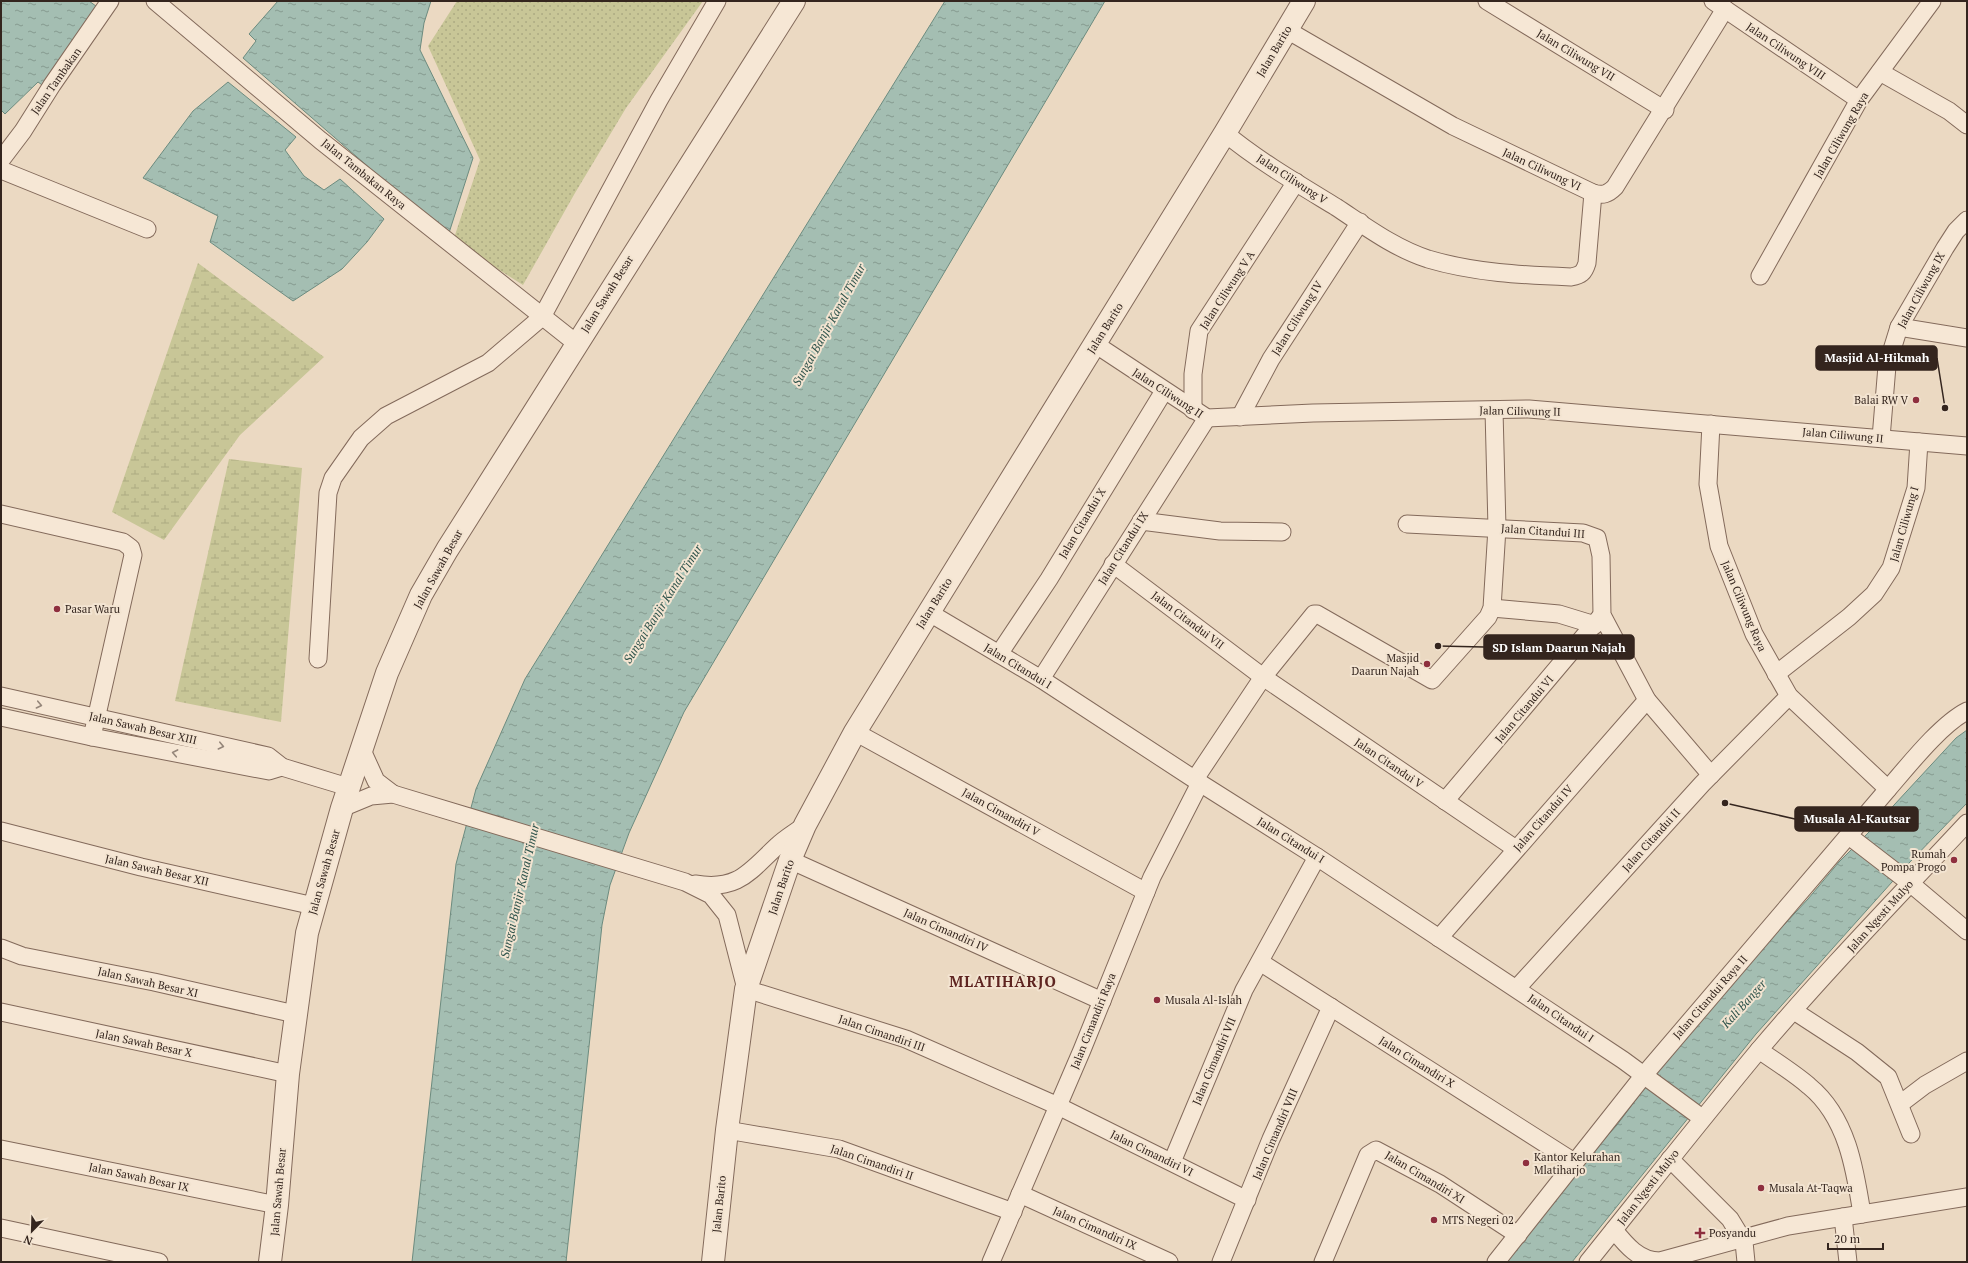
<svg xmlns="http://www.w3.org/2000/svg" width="1968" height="1263" font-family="'PT Serif',serif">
<defs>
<pattern id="grass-dots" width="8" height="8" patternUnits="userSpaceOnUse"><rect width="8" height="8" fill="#c8c697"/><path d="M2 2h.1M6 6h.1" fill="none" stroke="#acaa82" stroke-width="1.8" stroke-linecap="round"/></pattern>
<pattern id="wetland-marsh" width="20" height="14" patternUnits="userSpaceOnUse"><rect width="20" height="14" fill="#c8c697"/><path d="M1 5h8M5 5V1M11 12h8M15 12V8" fill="none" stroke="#acaa82"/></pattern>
<pattern id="water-ripples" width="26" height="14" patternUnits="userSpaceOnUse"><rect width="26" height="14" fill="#a4beb2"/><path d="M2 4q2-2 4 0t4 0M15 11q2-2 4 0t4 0" fill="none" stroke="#869a90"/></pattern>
</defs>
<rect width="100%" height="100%" fill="#ebd9c2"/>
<polygon fill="url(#grass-dots)" points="457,1 703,1 626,108 575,193 523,285 453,241 480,160 428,46"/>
<g fill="url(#wetland-marsh)">
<polygon points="198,263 324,357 240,435 164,540 112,512"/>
<polygon points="229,459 302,468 281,722 175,701"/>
</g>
<g fill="url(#water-ripples)" stroke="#6c8b7f">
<polygon points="1,1 89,1 100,9 45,87 38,82 5,114 1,110"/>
<polygon points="278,1 431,1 424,23 420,50 473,158 448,236 243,58 256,41 249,34"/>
<polygon points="945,1 1105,1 684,712 629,833 610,885 602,925 566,1262 412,1262 456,864 476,789 525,679"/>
<polygon points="228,82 296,137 285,150 304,176 324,190 340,179 384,219 367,242 342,269 293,301 210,242 218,216 143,178 193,111"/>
<polygon points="1967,730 1967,803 1909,863 1756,1034 1572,1262 1504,1262 1573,1174 1578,1177 1584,1169 1581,1165 1617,1125 1675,1047 1719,995 1808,899 1839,862 1870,831 1956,738"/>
</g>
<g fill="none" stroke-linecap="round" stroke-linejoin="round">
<defs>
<g id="minor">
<polyline points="155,1 320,140 576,343"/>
<polyline points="1487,1 1665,110"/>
<polyline points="1713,1 1859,100"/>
<path d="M 1287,30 L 1453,126 L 1593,193 C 1603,196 1608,194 1615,187 L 1725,9"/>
<polyline points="1880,72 1949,111 1967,125"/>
<path d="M 1225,133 C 1257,160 1300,185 1336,207 C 1365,226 1394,248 1428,259 C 1475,273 1522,275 1571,277 C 1581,275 1584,273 1587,263 L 1593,193"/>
<polyline points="1,160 23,131 52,85 110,1"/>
<polyline points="1,170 147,229"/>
<polyline points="1760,276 1859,100 1932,1"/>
<polyline points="1899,327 1967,338"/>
<polyline points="1095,344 1207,418 1313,413 1529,409 1967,446"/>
<polyline points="1193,410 1193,374 1199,331 1296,182"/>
<polyline points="1240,417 1271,359 1360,222"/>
<polyline points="1711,424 1708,484 1719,546 1754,634 1789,696 1888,789"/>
<polyline points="1881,438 1887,366 1899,327 1945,248 1956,231 1967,220"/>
<polyline points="1,514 123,542 131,548 133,555 92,737"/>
<polyline points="1141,521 1220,531 1282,532"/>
<polyline points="1407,524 1583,533 1597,538 1601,556 1602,615 1647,700 1711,775"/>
<polyline points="1113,564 1263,677 1516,849"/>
<polyline points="1492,608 1559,614 1595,625"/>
<polyline points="928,612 1041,679 1200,783 1317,857 1623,1060 1702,1118"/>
<polyline points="999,654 1049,579 1164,391"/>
<polyline points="318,659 328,493 333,478 361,438 386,416 488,363 542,317 659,100 717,1"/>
<polyline points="1776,674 1849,617 1874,594 1891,568 1916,488 1919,442"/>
<polyline points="1041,679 1207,418"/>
<polyline points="1,696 268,756 282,767 348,787"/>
<polyline points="1,717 92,737 269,771 282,767"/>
<polyline points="855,732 1146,892"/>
<polyline points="361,748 376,781 393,794"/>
<polyline points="1195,779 1263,677 1314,614 1317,614 1432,680 1488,617 1492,608 1497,528 1494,410"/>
<polyline points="1445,801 1602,615"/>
<polyline points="342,808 371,796 393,794 685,882 711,895 727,915 746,989 906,1039 1058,1106 1247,1200"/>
<polyline points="1,831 141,867 314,906"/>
<polyline points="1849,836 1910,883 1967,931"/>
<polyline points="790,860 1102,1001"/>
<path d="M 695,884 C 738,891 749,872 777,846 C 785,838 796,832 805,825"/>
<polyline points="1439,938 1647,700"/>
<polyline points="1,948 22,956 154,982 295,1014"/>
<polyline points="1260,962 1574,1162"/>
<polyline points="1517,988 1702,784 1789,696"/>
<polyline points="1794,1011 1857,1052 1888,1077 1911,1134"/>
<polyline points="1,1012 288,1074"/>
<path d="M 1759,1050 C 1776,1062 1794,1073 1809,1086 C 1847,1117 1855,1169 1862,1214"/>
<polyline points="1900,1104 1925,1085 1967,1061"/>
<polyline points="727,1130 839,1149 1013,1212"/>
<polyline points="1,1149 277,1205"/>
<polyline points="1670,1159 1730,1219 1744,1242 1746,1262"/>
<polyline points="1172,1162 1244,990 1317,857"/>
<polyline points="1020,1194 1169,1262"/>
<polyline points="1843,1217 1848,1262"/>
<polyline points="1,1228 159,1262"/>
<path d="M 1614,1230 C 1626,1245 1639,1261 1660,1261 L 1788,1226 L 1967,1197"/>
<polyline points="991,1262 1082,1050 1152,877 1200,783"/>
<polyline points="1221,1262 1271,1139 1331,1007"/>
<polyline points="1323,1262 1368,1155 1376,1150 1440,1184 1518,1235"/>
<path d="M 1496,1262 L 1644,1075 L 1888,789 C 1908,766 1941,724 1967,711"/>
<path d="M 1588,1262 C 1645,1191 1701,1120 1759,1050 C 1825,972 1897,898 1967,823"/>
</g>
<g id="tertiary">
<polyline points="270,1262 277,1205 288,1074 307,933 342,808 387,673 421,595 447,550 794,1"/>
<polyline points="713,1262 727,1130 746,989 790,860 805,825 855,732 1225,133 1304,1"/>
</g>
</defs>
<use href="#minor" stroke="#836a5b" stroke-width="19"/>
<use href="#tertiary" stroke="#836a5b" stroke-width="24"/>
<use href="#minor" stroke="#f6e7d5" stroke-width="17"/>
<use href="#tertiary" stroke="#f6e7d5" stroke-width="22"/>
</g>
<defs><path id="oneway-chevron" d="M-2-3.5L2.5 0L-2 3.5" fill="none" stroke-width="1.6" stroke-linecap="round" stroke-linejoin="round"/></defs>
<g stroke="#95867a">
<use href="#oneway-chevron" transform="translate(39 705) rotate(12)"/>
<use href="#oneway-chevron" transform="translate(221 746) rotate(13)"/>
<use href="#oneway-chevron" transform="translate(175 753) rotate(-169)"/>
</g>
<g fill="#8e2f3e" stroke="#f3e4d1" stroke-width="1.5">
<circle cx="1916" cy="400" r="4"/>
<circle cx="57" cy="609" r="4"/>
<circle cx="1427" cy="664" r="4"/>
<circle cx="1954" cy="860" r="4"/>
<circle cx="1157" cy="1000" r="4"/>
<circle cx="1526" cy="1163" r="4"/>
<circle cx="1761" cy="1188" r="4"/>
<circle cx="1434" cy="1220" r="4"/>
<path d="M1698 1227h4v4h4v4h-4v4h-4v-4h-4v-4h4z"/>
</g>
<g text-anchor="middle" stroke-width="4" stroke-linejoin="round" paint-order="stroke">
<g font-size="11" fill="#34251e" stroke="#f3e4d1">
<text transform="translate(1274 51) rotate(-59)" y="4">Jalan Barito</text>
<text transform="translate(1786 51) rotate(34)" y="4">Jalan Ciliwung VIII</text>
<text transform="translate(1576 55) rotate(31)" y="4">Jalan Ciliwung VII</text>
<text transform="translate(56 81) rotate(-55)" y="4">Jalan Tambakan</text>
<text transform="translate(1841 135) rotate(-60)" y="4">Jalan Ciliwung Raya</text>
<text transform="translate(1542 169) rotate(25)" y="4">Jalan Ciliwung VI</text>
<text transform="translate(364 174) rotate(39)" y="4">Jalan Tambakan Raya</text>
<text transform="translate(1292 179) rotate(33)" y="4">Jalan Ciliwung V</text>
<text transform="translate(1227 290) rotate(-57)" y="4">Jalan Ciliwung V A</text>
<text transform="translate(1921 290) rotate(-61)" y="4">Jalan Ciliwung IX</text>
<text transform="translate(607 294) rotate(-58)" y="4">Jalan Sawah Besar</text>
<text transform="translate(1297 318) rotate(-58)" y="4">Jalan Ciliwung IV</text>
<text transform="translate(1105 328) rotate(-58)" y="4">Jalan Barito</text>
<text transform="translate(1168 393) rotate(33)" y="4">Jalan Ciliwung II</text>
<text transform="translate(1520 411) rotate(1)" y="4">Jalan Ciliwung II</text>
<text transform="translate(1843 435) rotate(5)" y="4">Jalan Ciliwung II</text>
<text transform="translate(1082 523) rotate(-59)" y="4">Jalan Citandui X</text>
<text transform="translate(1904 524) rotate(-74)" y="4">Jalan Ciliwung I</text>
<text transform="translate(1543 531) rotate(4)" y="4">Jalan Citandui III</text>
<text transform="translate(1123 548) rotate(-58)" y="4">Jalan Citandui IX</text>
<text transform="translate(438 569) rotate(-61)" y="4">Jalan Sawah Besar</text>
<text transform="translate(934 603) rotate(-58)" y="4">Jalan Barito</text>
<text transform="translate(1744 606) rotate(67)" y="4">Jalan Ciliwung Raya</text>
<text transform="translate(1188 620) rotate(37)" y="4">Jalan Citandui VII</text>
<text transform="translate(1018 666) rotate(31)" y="4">Jalan Citandui I</text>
<text transform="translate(1524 709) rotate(-50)" y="4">Jalan Citandui VI</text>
<text transform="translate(143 728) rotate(13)" y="4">Jalan Sawah Besar XIII</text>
<text transform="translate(1389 763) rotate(34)" y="4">Jalan Citandui V</text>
<text transform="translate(1001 812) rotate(29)" y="4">Jalan Cimandiri V</text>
<text transform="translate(1543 818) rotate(-49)" y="4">Jalan Citandui IV</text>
<text transform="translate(1291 840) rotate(32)" y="4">Jalan Citandui I</text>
<text transform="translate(1651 840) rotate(-48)" y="4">Jalan Citandui II</text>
<text transform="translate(157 870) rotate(13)" y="4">Jalan Sawah Besar XII</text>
<text transform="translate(324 872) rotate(-74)" y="4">Jalan Sawah Besar</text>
<text transform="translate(781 887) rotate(-71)" y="4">Jalan Barito</text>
<text transform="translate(1880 916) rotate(-48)" y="4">Jalan Ngesti Mulyo</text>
<text transform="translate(946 930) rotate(24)" y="4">Jalan Cimandiri IV</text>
<text transform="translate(148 982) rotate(13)" y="4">Jalan Sawah Besar XI</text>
<text transform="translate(1710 997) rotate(-49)" y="4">Jalan Citandui Raya II</text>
<text transform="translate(1561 1018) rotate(34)" y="4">Jalan Citandui I</text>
<text transform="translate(1093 1021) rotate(-68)" y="4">Jalan Cimandiri Raya</text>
<text transform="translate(882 1033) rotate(19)" y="4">Jalan Cimandiri III</text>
<text transform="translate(144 1043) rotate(12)" y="4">Jalan Sawah Besar X</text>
<text transform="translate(1214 1061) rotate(-67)" y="4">Jalan Cimandiri VII</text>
<text transform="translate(1417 1062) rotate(32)" y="4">Jalan Cimandiri X</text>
<text transform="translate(1275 1134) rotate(-67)" y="4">Jalan Cimandiri VIII</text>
<text transform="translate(1152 1153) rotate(26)" y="4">Jalan Cimandiri VI</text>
<text transform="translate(872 1162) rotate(19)" y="4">Jalan Cimandiri II</text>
<text transform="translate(139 1177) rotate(12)" y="4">Jalan Sawah Besar IX</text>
<text transform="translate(1425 1177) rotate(31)" y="4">Jalan Cimandiri XI</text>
<text transform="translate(1648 1187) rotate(-52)" y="4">Jalan Ngesti Mulyo</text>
<text transform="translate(278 1192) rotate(-85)" y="4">Jalan Sawah Besar</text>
<text transform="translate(719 1204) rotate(-84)" y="4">Jalan Barito</text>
<text transform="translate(1095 1228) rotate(24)" y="4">Jalan Cimandiri IX</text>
</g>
<g font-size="11" fill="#34251e" stroke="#f3e4d1" text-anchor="start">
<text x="1908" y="404" text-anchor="end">Balai RW V</text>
<text x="65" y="613">Pasar Waru</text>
<text x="1419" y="662" text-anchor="end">Masjid<tspan x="1419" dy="13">Daarun Najah</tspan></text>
<text x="1946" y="858" text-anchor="end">Rumah<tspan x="1946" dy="13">Pompa Progo</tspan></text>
<text x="1165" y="1004">Musala Al-Islah</text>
<text x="1534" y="1161">Kantor Kelurahan<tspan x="1534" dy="13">Mlatiharjo</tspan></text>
<text x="1769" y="1192">Musala At-Taqwa</text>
<text x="1442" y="1224">MTS Negeri 02</text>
<text x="1709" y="1237">Posyandu</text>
</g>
<g font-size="12" font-style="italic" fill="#2e534b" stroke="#f3e4d1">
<text transform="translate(829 325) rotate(-61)" y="4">Sungai Banjir Kanal Timur</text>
<text transform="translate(663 604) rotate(-58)" y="4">Sungai Banjir Kanal Timur</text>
<text transform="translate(520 891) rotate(-77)" y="4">Sungai Banjir Kanal Timur</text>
<text transform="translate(1744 1004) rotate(-48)" y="4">Kali Banger</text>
</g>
<g font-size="15" font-weight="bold" letter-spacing="1" fill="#5e2420" stroke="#f3e4d1">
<text x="1003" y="987">MLATIHARJO</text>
</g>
</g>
<path fill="none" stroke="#34251e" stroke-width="1.5" d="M1945 408L1937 358M1438 646L1484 647M1725 803L1795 819"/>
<g fill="#34251e" stroke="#f3e4d1" stroke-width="1.5">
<circle cx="1945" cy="408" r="4"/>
<circle cx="1438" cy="646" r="4"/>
<circle cx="1725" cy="803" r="4"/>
</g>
<g fill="#34251e" stroke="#34251e" stroke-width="1.5">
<rect x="1816" y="346" width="121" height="24" rx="4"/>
<rect x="1484" y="635" width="150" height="24" rx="4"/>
<rect x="1795" y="807" width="123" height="24" rx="4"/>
</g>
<g font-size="12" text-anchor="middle" font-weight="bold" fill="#fff">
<text x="1877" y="362">Masjid Al-Hikmah</text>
<text x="1559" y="652">SD Islam Daarun Najah</text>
<text x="1857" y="823">Musala Al-Kautsar</text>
</g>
<rect width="1968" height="1263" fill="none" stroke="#34251e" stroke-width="4"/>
<g transform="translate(32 1231) rotate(203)" stroke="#f3e4d1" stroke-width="3" paint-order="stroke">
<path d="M0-3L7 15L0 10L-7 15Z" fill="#34251e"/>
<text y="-6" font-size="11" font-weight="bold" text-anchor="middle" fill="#34251e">N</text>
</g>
<path d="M1828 1243v6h55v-6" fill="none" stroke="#34251e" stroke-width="2"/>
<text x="1834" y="1243" font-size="12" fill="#34251e" stroke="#f3e4d1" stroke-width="3" paint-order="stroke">20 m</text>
</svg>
